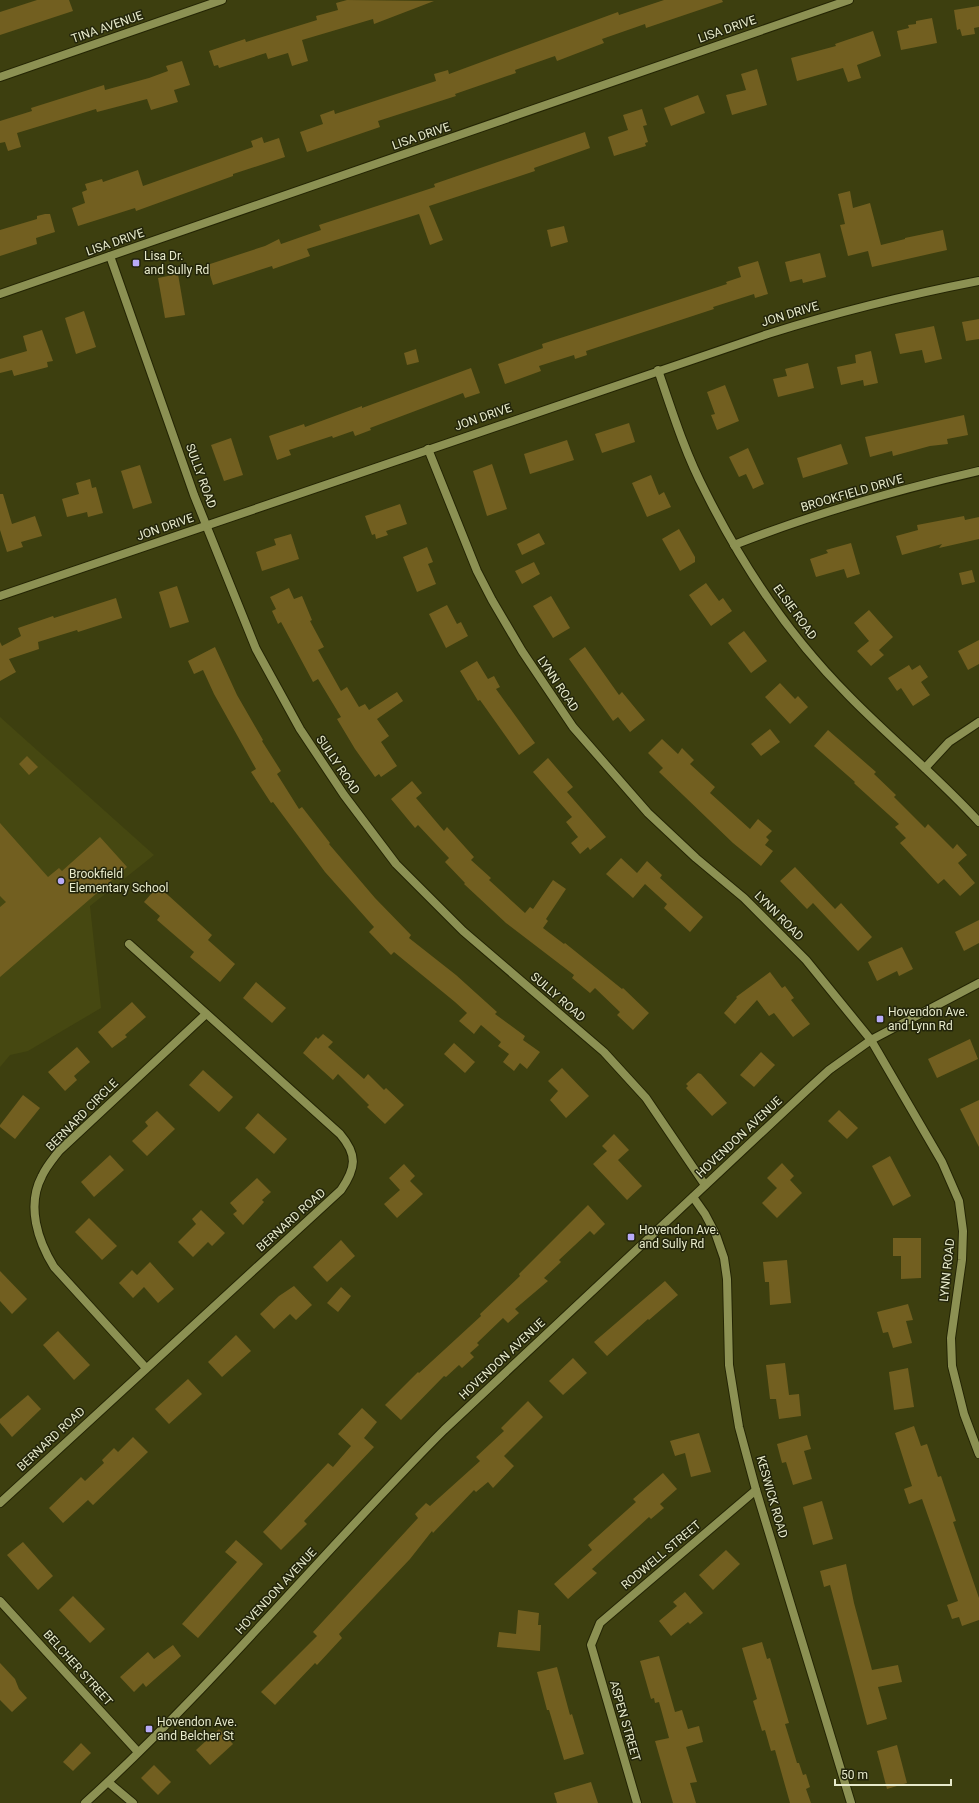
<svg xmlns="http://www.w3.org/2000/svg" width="979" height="1803" font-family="Roboto,sans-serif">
<rect width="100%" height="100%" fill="#3d3f0f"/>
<polygon fill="#464811" points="0,717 154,855 90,906 101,1008 28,1051 10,1055 0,1067"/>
<g fill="#725f20">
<polygon points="37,0 69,0 73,11 0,35 0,12"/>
<polygon points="347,0 434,1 374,24 373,19 302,40 308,61 292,66 288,53 268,59 266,53 219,68 218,65 214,66 209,51 245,39 246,42 317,20 316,16 338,10 336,3"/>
<polygon points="664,0 722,0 723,2 646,28 645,24 602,39 604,43 557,61 555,56 515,70 516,73 455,94 456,96 378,121 380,127 307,152 300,132 323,124 320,115 334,110 335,114 436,81 434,74 448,70 449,74 618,12 619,15"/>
<polygon points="979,6 979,27 974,28 975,34 962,36 960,29 957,30 954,10"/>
<polygon points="932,18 937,43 901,50 897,31 909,28 908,25 916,24 916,21"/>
<polygon points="873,31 881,56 857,65 861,78 848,82 843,68 797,81 791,58 836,46 835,44"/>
<polygon points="182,61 190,85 174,90 178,102 151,110 147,99 97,112 96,109 17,133 21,147 8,151 5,142 0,143 0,121 32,111 31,108 104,85 105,90 149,78 168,71 166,66"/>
<polygon points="757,69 767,105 732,115 726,95 746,90 741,74"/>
<polygon points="698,95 705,113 671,126 664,108"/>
<polygon points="642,109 647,125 643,126 648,142 645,143 646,146 614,156 608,137 628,130 623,115"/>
<polygon points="585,132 590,148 534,168 535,171 429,206 443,240 430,245 419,214 307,249 310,256 273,269 272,266 213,285 207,265 265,246 279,239 281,244 321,230 319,225 435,187 434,184"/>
<polygon points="262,137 264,143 279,138 285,157 233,174 233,176 136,211 135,208 78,226 72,208 85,203 82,192 87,190 85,184 102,179 103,182 138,170 143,186 253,147 251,141"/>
<polygon points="850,191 853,208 870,203 881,245 905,239 905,238 943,230 947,250 872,267 868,251 848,256 840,225 845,224 838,194"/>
<polygon points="45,214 50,214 55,232 36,238 37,244 0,256 0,230 37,219 37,216"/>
<polygon points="564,226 568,242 551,247 547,230"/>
<polygon points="820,253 826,277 803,283 802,279 790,282 785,262"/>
<polygon points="758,261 768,294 755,298 754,294 713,307 714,309 586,351 587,355 575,359 574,355 539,366 541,371 505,384 498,364 543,348 542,344 727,284 726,282 741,277 738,267"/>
<polygon points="178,274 185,315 165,318 158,278"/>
<polygon points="84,311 96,347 76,354 65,318"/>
<polygon points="979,319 979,339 966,341 962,322"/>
<polygon points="934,326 942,359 925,363 922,350 900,354 895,334"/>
<polygon points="42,330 53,361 47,362 48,367 14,376 12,370 0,373 0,359 27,351 23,336"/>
<polygon points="416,349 419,362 407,365 404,353"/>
<polygon points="871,351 878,383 864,386 863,380 841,385 837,367 856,363 855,355"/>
<polygon points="808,363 814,388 778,397 773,379 787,376 785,369"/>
<polygon points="471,368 480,393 465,398 463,393 370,428 371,430 355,436 353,431 333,438 332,436 289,450 291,455 277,460 269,436 304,424 305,427 362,406 362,408"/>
<polygon points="725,385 739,421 717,430 711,415 715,414 707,392"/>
<polygon points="964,415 968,435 947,439 948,444 930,446 893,456 892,451 870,457 865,437"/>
<polygon points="629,423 635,442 602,453 595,434"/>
<polygon points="231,438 243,475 224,481 211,445"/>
<polygon points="567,440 574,460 530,474 524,454"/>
<polygon points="841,444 848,464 803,478 797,458"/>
<polygon points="748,448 764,484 753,489 746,474 739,477 729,457"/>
<polygon points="492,464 507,509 487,516 473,471"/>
<polygon points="140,465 152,503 133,509 121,471"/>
<polygon points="651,475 659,495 664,492 671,507 647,517 632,483"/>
<polygon points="90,479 92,488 96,487 103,513 88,517 87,512 67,517 62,499 79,494 76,483"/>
<polygon points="0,494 3,494 12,524 35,516 42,536 21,542 23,547 7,552 0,530"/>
<polygon points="400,504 407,524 386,531 388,535 376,539 375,534 372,535 365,516"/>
<polygon points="964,516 965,520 979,517 979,539 939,548 942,544 902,555 896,536 918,530 917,525"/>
<polygon points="679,529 695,557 695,562 680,571 662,539"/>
<polygon points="539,533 545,544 522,555 517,544"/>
<polygon points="291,534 299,559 262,571 256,552 276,545 274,539"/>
<polygon points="851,543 860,574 847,578 844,569 816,577 810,559 828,553 826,550"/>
<polygon points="427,547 433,562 428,564 436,584 417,592 403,557"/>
<polygon points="534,562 540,574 522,584 515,571"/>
<polygon points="972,570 975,582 962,585 959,573"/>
<polygon points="706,583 719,601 723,598 732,611 711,626 689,595"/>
<polygon points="177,586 189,622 170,628 159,592"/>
<polygon points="289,588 294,599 302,596 312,620 310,621 324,647 318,650 341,691 347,687 359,707 365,704 369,710 397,692 403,701 377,719 389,736 381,742 397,766 381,777 379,774 375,777 355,749 337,719 341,717 318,679 313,682 281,622 278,624 272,611 276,609 270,597"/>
<polygon points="551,596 570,628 553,638 533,606"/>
<polygon points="116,598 122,618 78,632 77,630 38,642 39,649 9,659 16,672 0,681 0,642 2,646 21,636 18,628 53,616 54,618"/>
<polygon points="447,605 457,624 461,622 468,636 446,648 429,614"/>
<polygon points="869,610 893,637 879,650 884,655 871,666 857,651 869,641 854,623"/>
<polygon points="744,631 767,661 751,673 728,643"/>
<polygon points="979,640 979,664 968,670 958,651"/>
<polygon points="215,647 237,695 263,740 262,741 281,771 277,774 299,809 302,807 330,843 329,844 375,898 411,935 409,938 456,975 497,1012 495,1014 525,1036 523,1040 540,1052 527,1069 520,1063 514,1071 503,1062 509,1054 498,1046 501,1042 481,1025 474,1034 459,1021 467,1013 455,1002 394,952 391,955 369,932 374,927 325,872 273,802 271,803 251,772 256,769 214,694 203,670 194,674 188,661"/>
<polygon points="585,647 619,695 622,692 645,720 630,732 618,717 613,721 569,659"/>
<polygon points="477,661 488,679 494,676 500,687 496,689 535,743 519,755 480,700 478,701 460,671"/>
<polygon points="909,665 912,670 920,665 928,677 921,682 930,695 913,706 901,688 897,691 888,678"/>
<polygon points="780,683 795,699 798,696 808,707 790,724 765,697"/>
<polygon points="770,729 780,742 761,756 751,744"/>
<polygon points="828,730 876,772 874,774 896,795 894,797 925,828 928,824 953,849 957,844 967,855 958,863 975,883 960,896 944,879 938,884 900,843 906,838 895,827 899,824 856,785 854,783 855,782 814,746"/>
<polygon points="662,739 678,754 682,748 694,760 690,764 715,787 710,793 750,829 758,819 772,831 766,837 769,840 765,845 773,851 761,866 733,843 659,772 663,768 648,753"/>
<polygon points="27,756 38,767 29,775 19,764"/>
<polygon points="548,758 573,787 567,792 606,837 590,850 588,847 580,854 571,843 578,837 566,822 572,817 533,772"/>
<polygon points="412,781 422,793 416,798 444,831 447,827 474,857 471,860 491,878 489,880 525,913 530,907 533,909 553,880 566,889 546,919 548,921 543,928 564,944 565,943 622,989 623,988 649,1013 633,1030 617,1015 620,1012 595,988 590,993 572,978 574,975 506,923 464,884 465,883 445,862 449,858 418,825 415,828 391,799"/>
<polygon points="0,823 48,877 59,868 62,871 100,837 127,867 0,977 0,907 6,902 0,896"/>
<polygon points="621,858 637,873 647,861 662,875 660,878 703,917 690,932 664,908 667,904 645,884 633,898 606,874"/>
<polygon points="795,867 835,909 841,903 872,937 858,951 813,903 807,909 780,881"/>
<polygon points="158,886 212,935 208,940 235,964 220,982 190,957 194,952 157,920 160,916 144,902"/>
<polygon points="979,920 979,943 964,951 955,932"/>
<polygon points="902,947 913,969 899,976 897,971 877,981 868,962"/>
<polygon points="770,972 782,988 785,986 794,998 791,1000 810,1024 793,1037 774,1013 769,1016 757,1000 735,1024 724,1013 737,998 736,997"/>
<polygon points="256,982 286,1008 272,1023 243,998"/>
<polygon points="132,1002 146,1017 125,1035 127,1037 112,1048 98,1032"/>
<polygon points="323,1034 333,1042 328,1047 364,1079 368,1074 384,1090 386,1088 404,1105 385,1124 367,1107 369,1105 338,1074 333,1080 303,1053 316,1037 318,1039"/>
<polygon points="970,1039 978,1059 937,1078 928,1059"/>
<polygon points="454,1043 475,1062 465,1073 444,1054"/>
<polygon points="77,1047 90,1062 74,1076 77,1080 65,1091 48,1072"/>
<polygon points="761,1052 775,1065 754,1087 740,1075"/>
<polygon points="562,1068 589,1096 566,1118 550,1100 558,1091 548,1081"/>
<polygon points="203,1070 233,1097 219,1112 189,1085"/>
<polygon points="698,1073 701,1074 727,1103 712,1116 686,1088 688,1086 686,1084"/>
<polygon points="23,1095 40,1108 15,1139 0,1127 0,1125"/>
<polygon points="979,1100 979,1147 960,1109"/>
<polygon points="839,1110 858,1128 847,1139 828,1121"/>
<polygon points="157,1111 175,1129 147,1156 132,1141 148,1126 145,1122"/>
<polygon points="258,1113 287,1139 274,1154 245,1128"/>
<polygon points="614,1134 629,1150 618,1160 642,1186 627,1200 593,1164 607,1151 602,1146"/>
<polygon points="110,1155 124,1170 94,1197 81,1182"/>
<polygon points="890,1156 911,1196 893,1206 872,1166"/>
<polygon points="782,1163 794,1176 790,1180 802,1193 777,1218 762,1203 777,1188 767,1178"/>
<polygon points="404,1164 415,1176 410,1181 423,1194 397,1218 384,1204 400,1190 389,1178"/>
<polygon points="257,1178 271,1192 262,1200 264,1202 243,1225 233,1214 237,1211 230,1203"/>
<polygon points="588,1205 605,1224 594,1235 590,1231 559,1260 561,1262 544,1278 548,1281 515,1309 519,1313 508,1323 503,1318 477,1343 479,1345 470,1353 474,1357 462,1368 459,1365 446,1377 444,1376 401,1420 385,1405 418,1372 419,1373 481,1316 480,1314 520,1276 519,1274"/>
<polygon points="201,1210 225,1233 212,1246 208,1242 193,1257 178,1242 196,1224 192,1219"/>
<polygon points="89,1218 117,1246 102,1260 75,1232"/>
<polygon points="893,1238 921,1238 921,1278 901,1279 901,1256 893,1256"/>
<polygon points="341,1240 355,1256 327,1282 313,1267"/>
<polygon points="787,1260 791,1303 770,1305 769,1282 765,1282 763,1262"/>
<polygon points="150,1262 174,1289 158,1303 144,1287 133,1298 119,1283 132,1270 137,1275"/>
<polygon points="0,1271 27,1299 12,1314 0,1301"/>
<polygon points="665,1281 678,1295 649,1320 648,1319 607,1356 594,1342"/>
<polygon points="294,1286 312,1305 296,1320 290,1314 274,1329 260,1314 279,1296"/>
<polygon points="341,1287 351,1296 338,1312 327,1303"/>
<polygon points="908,1304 913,1320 906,1321 912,1343 893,1348 888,1332 883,1333 877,1312"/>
<polygon points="58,1331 90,1365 74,1380 43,1345"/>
<polygon points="236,1335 251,1351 222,1377 208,1362"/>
<polygon points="573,1358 587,1373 563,1395 549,1381"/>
<polygon points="785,1363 789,1395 799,1394 801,1416 779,1419 776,1399 770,1399 766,1365"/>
<polygon points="908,1368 914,1407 894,1410 889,1372"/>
<polygon points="188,1379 202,1394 169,1424 155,1409"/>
<polygon points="28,1395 41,1409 12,1437 0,1423 0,1419"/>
<polygon points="528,1401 543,1417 504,1456 514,1466 493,1488 488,1482 476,1492 474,1490 433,1533 432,1531 410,1559 339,1634 342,1638 317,1665 315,1663 275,1705 261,1692 317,1636 313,1632 418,1518 415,1514 426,1503 430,1506 480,1461 476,1457 504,1431 501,1428"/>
<polygon points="362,1408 377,1422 364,1438 374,1447 304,1521 307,1524 281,1550 263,1532 328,1463 333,1467 351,1446 338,1434"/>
<polygon points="914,1426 921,1446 927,1444 938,1477 941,1476 956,1521 953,1522 979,1598 979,1620 962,1626 959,1617 952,1619 947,1605 958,1601 922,1499 909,1504 904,1489 912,1486 895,1433"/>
<polygon points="699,1433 711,1472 691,1477 685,1453 675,1456 670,1441"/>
<polygon points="807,1435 811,1449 804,1451 812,1479 793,1485 786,1462 782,1463 777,1444"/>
<polygon points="133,1437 148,1452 93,1505 88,1500 63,1523 49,1508 81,1477 85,1481 104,1463 102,1460 114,1448 118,1452"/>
<polygon points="663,1473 677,1489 660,1504 664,1508 651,1519 649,1517 592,1569 597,1573 568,1599 554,1584 592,1550 588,1545 636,1502 633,1499"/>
<polygon points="822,1501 833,1539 813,1545 803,1507"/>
<polygon points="236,1540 263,1564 198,1638 182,1624 237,1562 225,1552"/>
<polygon points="23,1542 53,1576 38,1590 7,1555"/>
<polygon points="726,1550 740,1564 713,1590 699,1575"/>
<polygon points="846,1564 854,1603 872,1670 898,1665 902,1682 878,1687 887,1719 867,1725 830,1585 824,1587 820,1571"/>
<polygon points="685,1592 703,1613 690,1624 688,1622 671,1636 659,1621 677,1606 673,1602"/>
<polygon points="73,1596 105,1629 90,1643 59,1610"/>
<polygon points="518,1610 539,1613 538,1625 541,1625 540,1651 497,1647 499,1632 516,1634"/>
<polygon points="762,1642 767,1659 770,1658 789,1723 785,1724 797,1763 799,1763 803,1775 806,1774 810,1787 806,1789 811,1803 790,1803 775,1750 771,1751 765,1730 762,1731 753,1701 757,1699 742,1648"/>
<polygon points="173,1645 181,1656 146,1687 143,1683 134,1692 120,1677 148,1652 154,1659"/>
<polygon points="659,1656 675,1712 682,1710 688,1729 699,1726 703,1742 686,1747 697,1782 690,1783 696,1803 673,1803 655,1741 669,1738 659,1702 655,1703 654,1698 651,1699 640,1661"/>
<polygon points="0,1663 15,1679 19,1689 27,1698 12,1712 0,1700"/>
<polygon points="557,1667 570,1715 572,1714 584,1754 564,1760 549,1710 547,1710 537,1672"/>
<polygon points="219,1729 233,1744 210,1765 196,1750"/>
<polygon points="81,1743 91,1753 73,1771 63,1762"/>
<polygon points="897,1745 907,1783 887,1789 877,1751"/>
<polygon points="154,1765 171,1782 158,1795 141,1778"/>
<polygon points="591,1782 598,1803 557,1803 554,1793"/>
</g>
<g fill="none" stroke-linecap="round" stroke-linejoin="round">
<defs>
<g id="minor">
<polyline points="0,77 222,0"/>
<polyline points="110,256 194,495 256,649 300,729 344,795 396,864 463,931 604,1052 646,1098 705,1185"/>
<polyline points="0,294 849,0"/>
<path d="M 658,370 C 672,411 685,453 705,491 C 742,565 790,637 849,696 C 891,739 938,777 979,822"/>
<polyline points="428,449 477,571 492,600 522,651 573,727 648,813 696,858 744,898 806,960 871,1040 942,1162 959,1201 963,1231 962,1260 951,1338 952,1366 964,1414 979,1454"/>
<path d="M 734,545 C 813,514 896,490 979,471"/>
<path d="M 0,596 L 768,334 C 838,312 907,295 979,281"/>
<polyline points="925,768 949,742 979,722"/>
<polyline points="693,1197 705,1214 716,1235 724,1258 727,1279 729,1365 739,1427 756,1490 851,1803"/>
<path d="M 146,1368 L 54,1267 C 38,1241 26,1206 42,1176 C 46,1167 53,1159 59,1151 L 206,1014"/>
<path d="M 0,1503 L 341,1190 C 356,1168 358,1155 340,1134 L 129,944"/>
<polyline points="0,1601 138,1752"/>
<polyline points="108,1782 133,1803"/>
<polyline points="637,1803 591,1645 600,1623 756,1490"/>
</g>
<path id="tertiary" d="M 85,1803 C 213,1687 322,1552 444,1430 L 806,1091 L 829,1070 L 871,1040 L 979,983"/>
</defs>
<use href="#minor" stroke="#242504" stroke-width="10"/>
<use href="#tertiary" stroke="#242504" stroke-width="10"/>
<use href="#minor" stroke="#8c9153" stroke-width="8"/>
<use href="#tertiary" stroke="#8c9153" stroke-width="8"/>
</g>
<g fill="#b8abf7" stroke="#23250b" stroke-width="1.5">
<rect x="132" y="259" width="8" height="8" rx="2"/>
<circle cx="61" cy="881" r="4"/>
<rect x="876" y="1015" width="8" height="8" rx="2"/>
<rect x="627" y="1233" width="8" height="8" rx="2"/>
<rect x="145" y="1725" width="8" height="8" rx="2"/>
</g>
<g text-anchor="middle" stroke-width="3" stroke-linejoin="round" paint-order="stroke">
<g font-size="12" fill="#e7eacb" stroke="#23250b">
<text transform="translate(107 27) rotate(-19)" y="4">TINA AVENUE</text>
<text transform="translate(727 29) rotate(-19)" y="4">LISA DRIVE</text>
<text transform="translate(421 136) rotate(-19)" y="4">LISA DRIVE</text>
<text transform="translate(115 242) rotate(-19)" y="4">LISA DRIVE</text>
<text transform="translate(790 314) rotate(-17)" y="4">JON DRIVE</text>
<text transform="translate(483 417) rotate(-19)" y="4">JON DRIVE</text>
<text transform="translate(201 476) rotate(70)" y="4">SULLY ROAD</text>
<text transform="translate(852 493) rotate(-16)" y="4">BROOKFIELD DRIVE</text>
<text transform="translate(165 527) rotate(-19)" y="4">JON DRIVE</text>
<text transform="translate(795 612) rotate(54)" y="4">ELSIE ROAD</text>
<text transform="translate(558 684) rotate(56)" y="4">LYNN ROAD</text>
<text transform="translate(338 765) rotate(56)" y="4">SULLY ROAD</text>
<text transform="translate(779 916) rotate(45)" y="4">LYNN ROAD</text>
<text transform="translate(558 997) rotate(41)" y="4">SULLY ROAD</text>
<text transform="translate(82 1115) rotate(-45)" y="4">BERNARD CIRCLE</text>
<text transform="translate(739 1137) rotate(-43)" y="4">HOVENDON AVENUE</text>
<text transform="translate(291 1220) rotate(-42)" y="4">BERNARD ROAD</text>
<text transform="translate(947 1270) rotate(-84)" y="4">LYNN ROAD</text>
<text transform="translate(502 1359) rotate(-43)" y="4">HOVENDON AVENUE</text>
<text transform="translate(51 1439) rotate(-43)" y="4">BERNARD ROAD</text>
<text transform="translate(772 1497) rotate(74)" y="4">KESWICK ROAD</text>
<text transform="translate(661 1555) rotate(-40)" y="4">RODWELL STREET</text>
<text transform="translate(276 1591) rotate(-47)" y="4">HOVENDON AVENUE</text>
<text transform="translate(78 1668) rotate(48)" y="4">BELCHER STREET</text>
<text transform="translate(625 1721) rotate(74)" y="4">ASPEN STREET</text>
</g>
<g font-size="12" fill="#e7eacb" stroke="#23250b" text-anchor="start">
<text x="144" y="260">Lisa Dr.<tspan x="144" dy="14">and Sully Rd</tspan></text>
<text x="69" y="878">Brookfield<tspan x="69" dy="14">Elementary School</tspan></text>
<text x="888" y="1016">Hovendon Ave.<tspan x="888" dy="14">and Lynn Rd</tspan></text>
<text x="639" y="1234">Hovendon Ave.<tspan x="639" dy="14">and Sully Rd</tspan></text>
<text x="157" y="1726">Hovendon Ave.<tspan x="157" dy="14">and Belcher St</tspan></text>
</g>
</g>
<path d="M835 1779v6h116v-6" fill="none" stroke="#e7eacb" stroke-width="2"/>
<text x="841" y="1779" font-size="12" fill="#e7eacb" stroke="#23250b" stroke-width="3" paint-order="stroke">50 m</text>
</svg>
